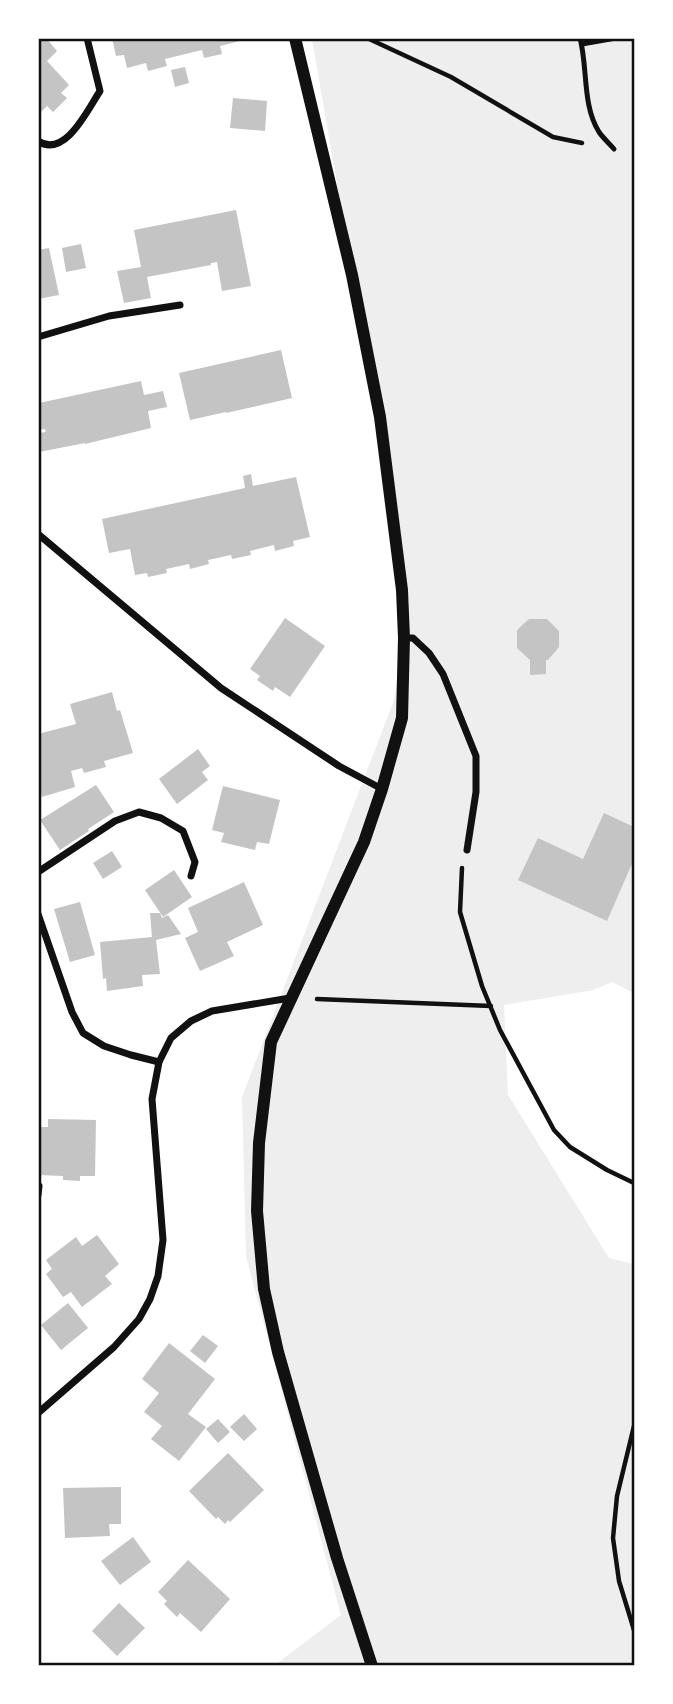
<svg xmlns="http://www.w3.org/2000/svg" width="673" height="1704" font-family="'PT Sans',sans-serif">
<rect width="100%" height="100%" fill="#fff"/>
<polygon fill="#eee" points="312,39 634,39 634,993 612,982 593,990 504,1005 508,1095 609,1258 634,1264 634,1665 275,1665 341,1615 246,1256 242,1097 394,700 409,602"/>
<g fill="#c4c4c4">
<polygon points="38,38 46,38 57,51 47,61 69,85 61,93 67,98 53,112 47,106 38,115"/>
<polygon points="112,38 239,38 240,41 220,46 222,54 204,58 202,50 165,59 167,66 148,71 146,63 127,68 124,55 116,56"/>
<polygon points="185,67 189,83 175,87 171,70"/>
<polygon points="233,98 267,101 265,131 230,128"/>
<polygon points="236,210 251,286 222,291 217,262 211,263 211,265 147,277 151,298 124,303 117,271 141,267 134,230"/>
<polygon points="81,244 86,268 66,272 62,248"/>
<polygon points="49,248 59,295 38,299 38,250"/>
<polygon points="281,350 292,398 226,413 226,412 190,420 179,373"/>
<polygon points="141,381 144,395 163,391 167,407 148,411 151,428 85,444 85,443 39,452 38,433 46,432 45,429 38,430 39,403"/>
<polygon points="251,474 253,486 296,477 310,537 293,541 294,546 275,551 274,545 250,551 251,555 232,559 231,555 208,560 209,564 190,569 189,564 166,569 167,573 148,577 147,573 135,575 130,549 109,553 102,519 245,488 243,476"/>
<polygon points="285,618 325,646 290,697 275,687 273,691 257,680 260,676 250,669"/>
<polygon points="529,619 547,619 559,631 559,647 548,660 546,660 546,674 530,675 530,660 517,648 517,630"/>
<polygon points="112,692 117,711 120,710 133,753 104,761 106,767 84,773 82,768 71,771 75,787 42,797 38,785 38,734 76,724 70,704"/>
<polygon points="198,749 210,766 202,772 208,780 177,804 159,779"/>
<polygon points="96,785 114,812 88,829 89,831 60,850 40,820"/>
<polygon points="223,786 280,800 269,844 257,842 255,850 221,842 224,833 212,830"/>
<polygon points="604,813 634,827 634,859 607,921 518,880 538,838 583,859"/>
<polygon points="112,851 122,867 103,879 93,863"/>
<polygon points="174,870 192,897 163,917 145,890"/>
<polygon points="244,882 263,925 227,942 234,956 200,971 185,938 198,932 188,908"/>
<polygon points="80,902 95,955 70,962 54,909"/>
<polygon points="150,913 160,913 162,918 168,915 181,934 156,940 160,974 142,975 143,986 107,991 106,978 103,979 100,942 152,937"/>
<polygon points="48,1119 96,1120 95,1176 80,1176 80,1181 63,1180 63,1176 38,1175 38,1127 48,1127"/>
<polygon points="97,1235 119,1264 105,1276 112,1284 82,1307 71,1292 63,1297 46,1274 52,1269 46,1260 76,1237 82,1246"/>
<polygon points="68,1303 88,1328 61,1350 41,1325"/>
<polygon points="203,1335 218,1346 205,1363 190,1351"/>
<polygon points="169,1343 215,1379 188,1414 206,1427 179,1461 151,1439 162,1426 144,1412 159,1393 142,1379"/>
<polygon points="244,1414 257,1429 244,1441 230,1427"/>
<polygon points="218,1419 230,1432 218,1443 206,1429"/>
<polygon points="228,1453 264,1490 230,1522 228,1520 225,1524 218,1517 216,1519 189,1491"/>
<polygon points="121,1487 121,1524 109,1524 110,1536 65,1538 63,1488"/>
<polygon points="133,1537 151,1562 120,1585 101,1561"/>
<polygon points="188,1560 230,1599 201,1632 180,1613 177,1617 164,1604 167,1601 158,1592"/>
<polygon points="119,1603 145,1628 117,1656 92,1631"/>
</g>
<g fill="none" stroke-linecap="round" stroke-linejoin="round">
<g stroke="#111" stroke-width="4.5">
<polyline points="367,38 451,77 553,137 582,143"/>
<polyline points="462,868 460,912 482,986 500,1030 554,1130 570,1147 607,1170 634,1183"/>
<polyline points="317,999 491,1006"/>
<polyline points="634,1426 617,1496 613,1538 619,1581 634,1630"/>
</g>
<g stroke="#111" stroke-width="5">
<path d="M 580,38 C 588,68 582,105 599,132 C 603,138 609,143 614,149"/>
<polyline points="582,44 616,38"/>
</g>
<g stroke="#111" stroke-width="7">
<path d="M 38,141 C 65,159 88,109 100,91 L 87,38"/>
<polyline points="38,337 109,316 180,305"/>
<polyline points="38,534 221,688 339,766 382,789"/>
<polyline points="404,638 413,638 429,653 443,674 476,756 476,792 467,850"/>
<polyline points="38,872 115,821 139,812 161,818 183,831 195,862 191,876"/>
<polyline points="38,914 72,1012 83,1033 104,1046 131,1055 159,1062"/>
<polyline points="38,1195 39,1186"/>
<polyline points="38,1413 114,1347 139,1319 150,1299 158,1276 163,1240 152,1099 159,1062 171,1038 191,1021 212,1011 290,998"/>
</g>
<polyline stroke="#111" stroke-width="12" points="295,38 352,275 380,417 402,590 404,638 402,718 382,789 364,842 271,1042 259,1143 257,1211 264,1289 278,1352 337,1558 372,1666"/>
</g>
<rect width="673" height="1704" fill="none" stroke="#ffffff" stroke-width="80"/>
<rect x="40" y="40" width="593" height="1624" fill="none" stroke="#111" stroke-width="2.5"/>
</svg>
